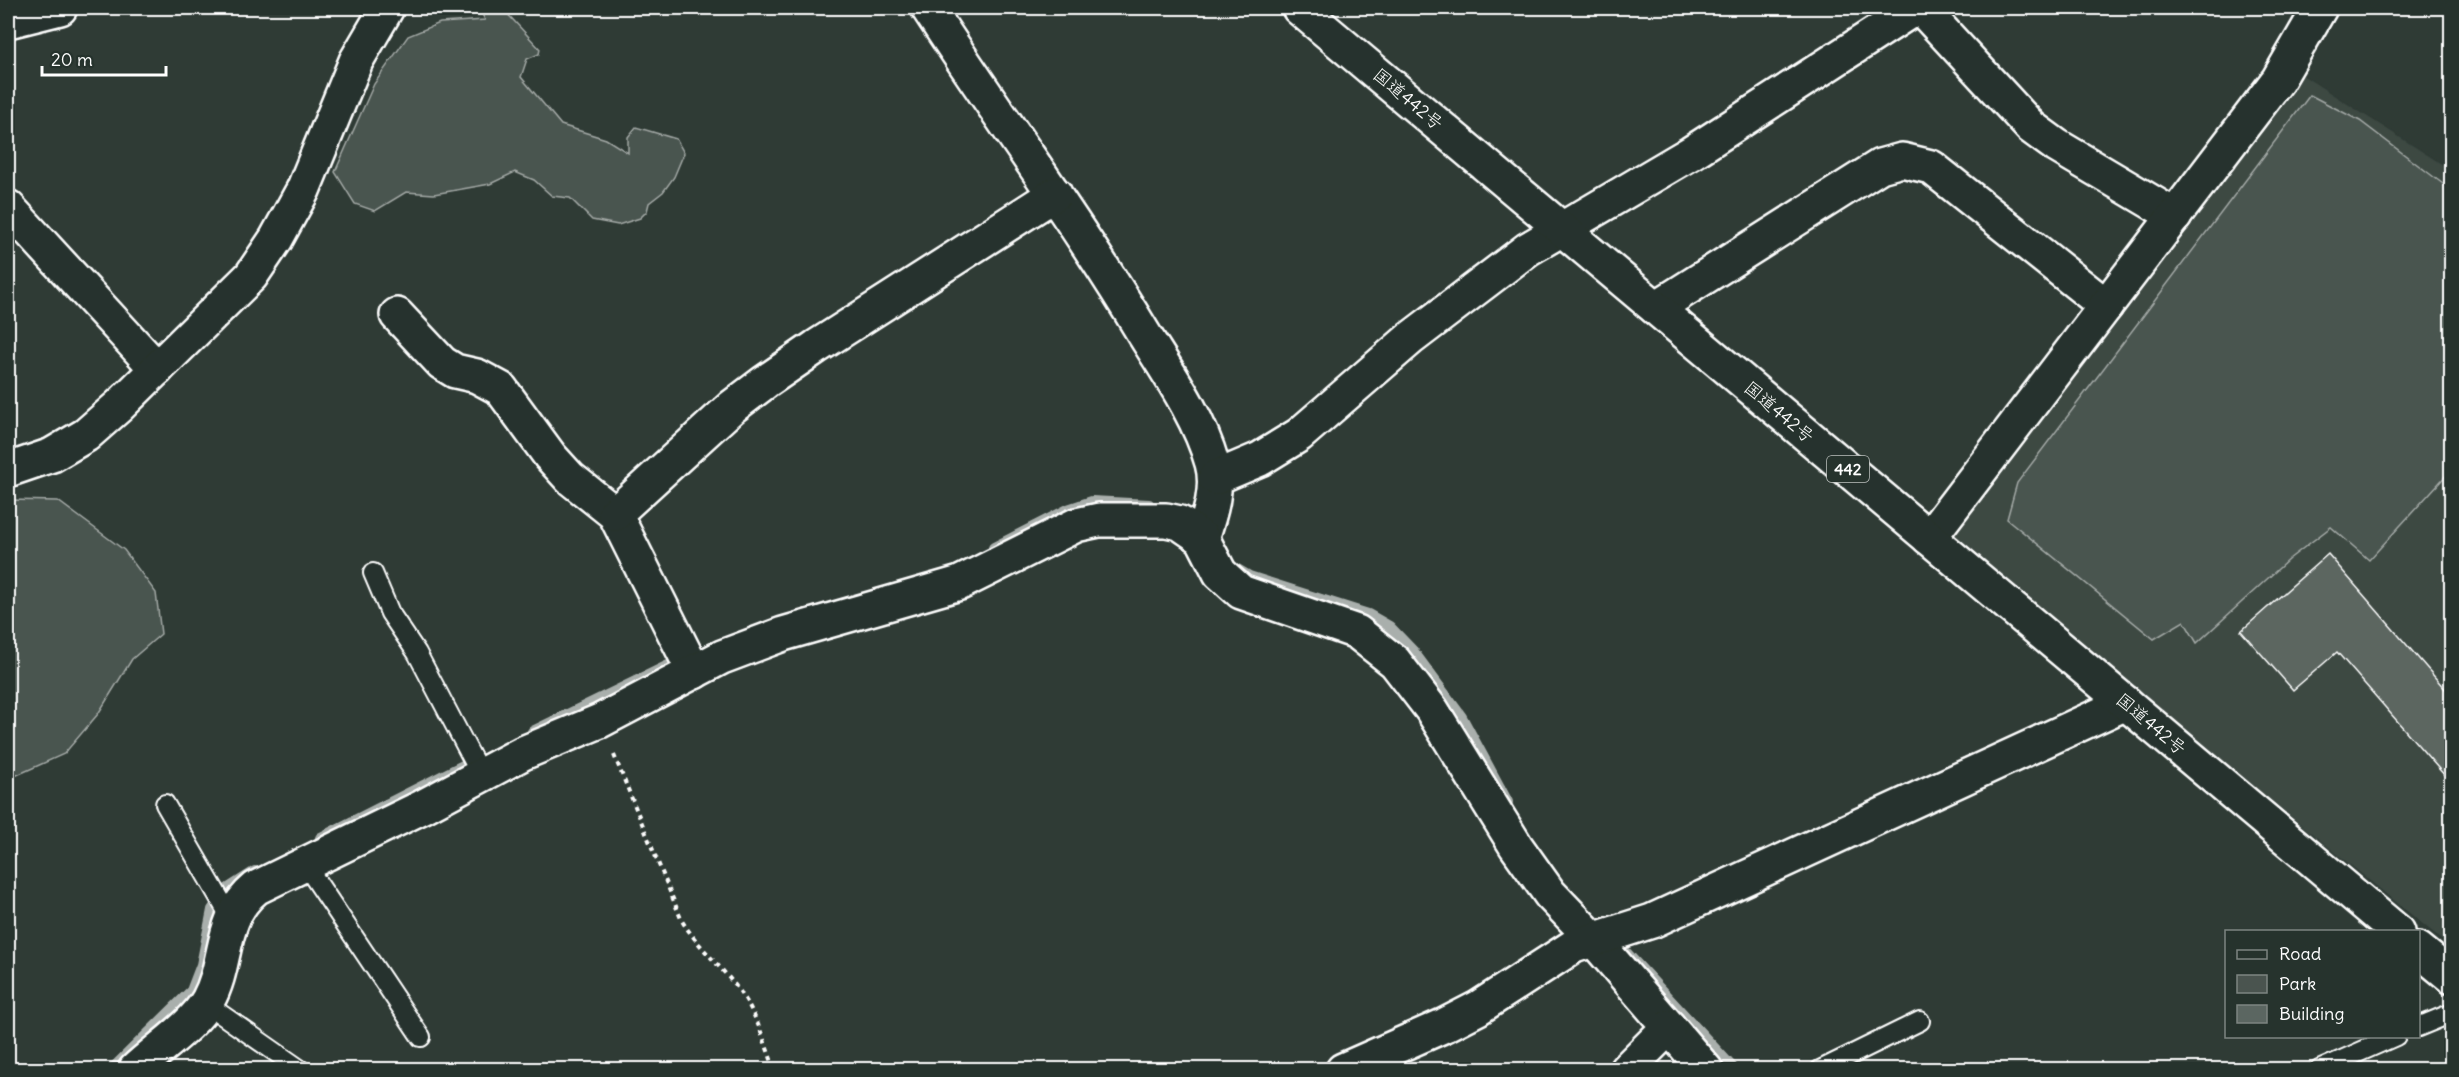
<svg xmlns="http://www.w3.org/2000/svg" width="2459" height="1077" font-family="Delius,'Klee One',sans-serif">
<rect width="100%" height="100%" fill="#2f3b35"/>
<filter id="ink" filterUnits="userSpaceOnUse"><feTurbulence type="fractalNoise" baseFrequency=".0167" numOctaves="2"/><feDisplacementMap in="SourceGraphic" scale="12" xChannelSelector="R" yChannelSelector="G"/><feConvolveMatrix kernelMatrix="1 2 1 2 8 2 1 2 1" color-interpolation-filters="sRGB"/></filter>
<g filter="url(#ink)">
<polygon fill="#3c4842" points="2302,75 2451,170 2451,947 2152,703 1951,531"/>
<g fill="#4a544f" stroke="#a4aaa7" stroke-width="1.5">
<polygon points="479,8 502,8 540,49 539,54 527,59 521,77 561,125 606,139 628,153 628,137 636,127 676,139 684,153 674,177 663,192 649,203 647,211 640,218 618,225 592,220 570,198 552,196 534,180 515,172 490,184 434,194 406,192 375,211 355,204 335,172 374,84 408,36 440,23 485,20"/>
<polygon points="2310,95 2360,121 2451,190 2451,470 2369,560 2331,527 2289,559 2197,643 2184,621 2154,639 2007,519 2017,483"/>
<polygon points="8,500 58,501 124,550 156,593 161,634 132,659 98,714 64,754 8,779"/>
</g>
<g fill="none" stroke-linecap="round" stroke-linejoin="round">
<g stroke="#a9afac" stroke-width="12">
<polyline points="994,548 1068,510 1092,502 1149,505"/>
<polyline points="1237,570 1249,577 1368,615 1389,627 1413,652 1461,717 1507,802"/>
<polyline points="533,732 679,661"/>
<polyline points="321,838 479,758"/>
<polyline points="1625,952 1734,1070"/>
<polyline points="112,1070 192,991 202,965 213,910 227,890 255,872"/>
</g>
</g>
<polygon fill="#5b6661" stroke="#fff" stroke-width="1.5" points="2328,554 2452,697 2452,784 2337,652 2293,690 2241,631"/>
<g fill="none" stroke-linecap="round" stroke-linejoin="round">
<defs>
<g id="lane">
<polyline points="373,573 390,613 417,653 481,775"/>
<polyline points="165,804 232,920"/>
<polyline points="305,864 421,1037"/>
<polyline points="205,1003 301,1070"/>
<polyline points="2418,1027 2452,1013"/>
<polyline points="1820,1070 1920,1021"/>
<polyline points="2319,1070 2396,1036"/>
</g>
<g id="street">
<path d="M 928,8 C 999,117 1077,222 1144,334 C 1169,374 1199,417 1212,463 C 1219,487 1210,515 1202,538"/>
<polyline points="1921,8 2031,127 2057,146 2175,216"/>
<polyline points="8,21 60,8"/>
<polyline points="8,207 157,369"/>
<polyline points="1656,308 1880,166 1902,160 1931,167 2106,306"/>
<polyline points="397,315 442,363 455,371 477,376 501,389 550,456 570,478 615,514 694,672"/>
<polyline points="8,470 52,455 86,435 119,406 251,276 276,239 303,190 356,61 387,8"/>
<polyline points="1215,478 1260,459 1299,435 1411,338 1528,249 1691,153 1915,8"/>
<polyline points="615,514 732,407 765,382 816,347 1055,194"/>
<polyline points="1929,538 2278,80 2320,8"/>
<path d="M 135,1070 C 157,1049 194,1025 208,1000 C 229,962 218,919 256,888 L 422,807 L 523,753 L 600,721 L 722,657 L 783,634 L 960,583 L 1076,525 L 1099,520 L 1166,520 L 1180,523 L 1202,538 L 1220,573 L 1241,592 L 1357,632 L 1395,662 L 1432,710 L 1516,846 L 1550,894 L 1595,941 L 1706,1070"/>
<polyline points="1343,1070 1445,1025 1478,1008 1574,946 1652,921 2126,703"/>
<polyline points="1626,1070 1669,1027"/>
</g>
<g id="highway">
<polyline points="1299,8 2398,932"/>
<polyline points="2418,949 2452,977"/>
</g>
</defs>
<use href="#lane" stroke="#fff" stroke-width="22"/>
<use href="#street" stroke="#fff" stroke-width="38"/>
<use href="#highway" stroke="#fff" stroke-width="38"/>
<path stroke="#fff" stroke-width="4" stroke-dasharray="4.5 4.5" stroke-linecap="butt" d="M 614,755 L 682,921 C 699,948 723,968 741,993 C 757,1015 765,1044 775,1070"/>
<use href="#lane" stroke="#26332d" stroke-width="18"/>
<use href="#street" stroke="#26332d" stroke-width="33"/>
<use href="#highway" stroke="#26332d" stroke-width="33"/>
</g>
</g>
<g text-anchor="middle" stroke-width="4.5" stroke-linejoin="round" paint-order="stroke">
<rect fill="#26332d" stroke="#bec2c0" stroke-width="1.5" x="1827" y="456" width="42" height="26" rx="4.5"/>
<g font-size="16" font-weight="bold" fill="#fff">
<text x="1848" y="475">442</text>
</g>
<g font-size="18" fill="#fff" stroke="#26332d">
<text transform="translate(1408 99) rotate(40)" y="6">国道442号</text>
<text transform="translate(1779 412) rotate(40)" y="6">国道442号</text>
<text transform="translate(2151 724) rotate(40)" y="6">国道442号</text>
</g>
</g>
<rect width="2459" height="1077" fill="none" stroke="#26332d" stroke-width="30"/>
<rect x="15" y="15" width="2429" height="1047" fill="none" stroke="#fff" stroke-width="2" filter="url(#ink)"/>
<rect x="2225" y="930" width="195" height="108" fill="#26332d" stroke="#7d8581" stroke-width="1.5"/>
<rect x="2237" y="950" width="30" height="9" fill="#26332d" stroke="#7d8581" stroke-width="1.5"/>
<text x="2279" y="960" font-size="18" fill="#ffffff">Road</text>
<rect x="2237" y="975" width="30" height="18" fill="#4a544f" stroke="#7d8581" stroke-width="1.5"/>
<text x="2279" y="990" font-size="18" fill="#ffffff">Park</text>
<rect x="2237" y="1005" width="30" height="18" fill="#5b6661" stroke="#7d8581" stroke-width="1.5"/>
<text x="2279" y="1020" font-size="18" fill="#ffffff">Building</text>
<path d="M42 66v9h124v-9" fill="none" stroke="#ffffff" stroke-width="3"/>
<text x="51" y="66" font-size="18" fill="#ffffff" stroke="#26332d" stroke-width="4.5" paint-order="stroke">20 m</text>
</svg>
